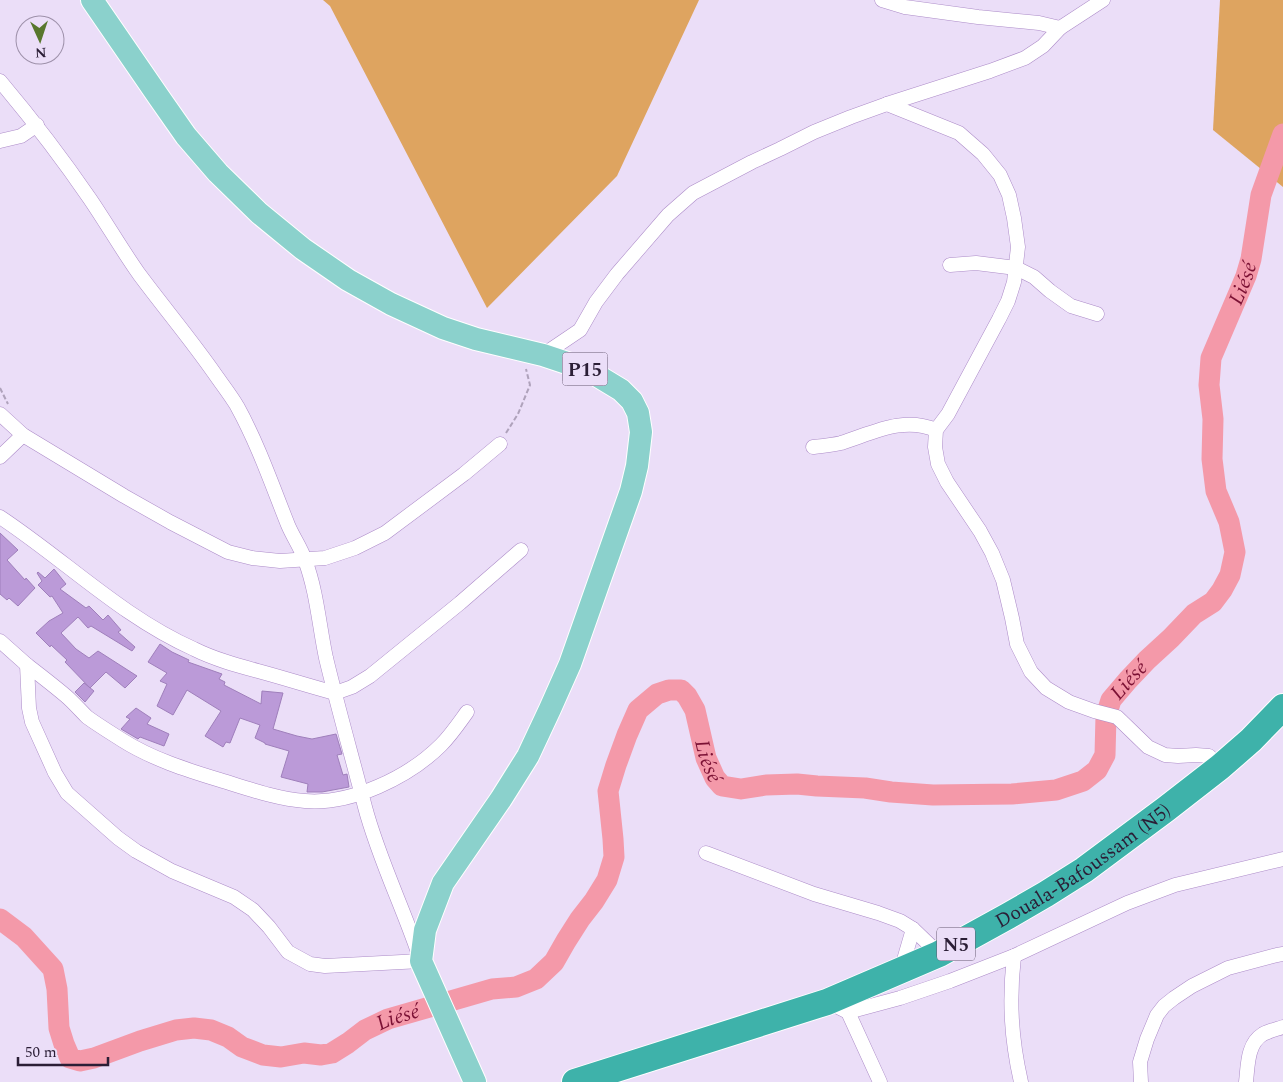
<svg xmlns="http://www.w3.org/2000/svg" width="1283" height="1082" font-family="Spectral,serif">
<rect width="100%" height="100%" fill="#ebdef8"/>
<g fill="#dea460">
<polygon points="323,0 699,0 617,176 487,308 330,6"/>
<polygon points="1220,0 1283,0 1283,187 1213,130"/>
</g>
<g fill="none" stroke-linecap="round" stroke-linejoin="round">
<path stroke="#f499a9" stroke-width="21" id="s1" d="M 0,919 L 24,937 L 53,969 L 57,989 L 59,1028 L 64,1044 L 70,1058 L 80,1061 L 94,1058 L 140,1041 L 176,1030 L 194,1028 L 211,1030 L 228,1037 L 242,1047 L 263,1055 L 281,1057 L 304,1053 L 321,1055 L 332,1053 L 348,1043 L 365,1030 L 388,1019 L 492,989 L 516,987 L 536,979 L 554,962 L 566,941 L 580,919 L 594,901 L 607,880 L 614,857 L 613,839 L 608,791 L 616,765 L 627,735 L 638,710 L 657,694 L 669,690 L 681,690 L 687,696 L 695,710 L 706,758 L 715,778 L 722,786 L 741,789 L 766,785 L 797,784 L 817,786 L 865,788 L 891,792 L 933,795 L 1012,794 L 1056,790 L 1083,781 L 1097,770 L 1105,755 L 1106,716 L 1111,700 L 1128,680 L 1147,660 L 1171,638 L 1194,614 L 1213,602 L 1222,590 L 1230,575 L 1235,552 L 1229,522 L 1216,491 L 1212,459 L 1213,419 L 1209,385 L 1211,358 L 1246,276 L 1251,259 L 1261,195 L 1283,134"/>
</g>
<g fill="#bb9ad8" stroke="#9f7fbb">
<polygon points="0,533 18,550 7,560 25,580 26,578 35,588 18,606 9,598 7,600 0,594"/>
<polygon points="54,569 66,584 60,589 86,608 89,606 103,620 108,615 121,630 118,632 135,647 132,651 91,626 88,628 78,617 61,633 76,649 89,658 98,651 137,676 125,688 106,672 90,688 65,662 67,660 51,645 50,647 36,633 49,621 63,613 52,596 50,597 38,585 42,581 37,573 38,572 45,578"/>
<polygon points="160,644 172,652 189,660 188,662 222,674 219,679 225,682 224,685 261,704 262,691 283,693 273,729 297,736 312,739 336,734 342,754 337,755 343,775 347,774 349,787 322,792 307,792 308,784 281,777 289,751 265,744 265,743 255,738 260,725 240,718 230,743 226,742 223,747 205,736 221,711 187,690 173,715 157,706 167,684 160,681 167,673 148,662"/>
<polygon points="84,683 94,691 85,702 75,692"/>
<polygon points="136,708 151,718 147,724 169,734 164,746 140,737 138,739 121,729 130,719 126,717"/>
</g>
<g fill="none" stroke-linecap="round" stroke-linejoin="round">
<defs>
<g id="street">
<polyline points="1060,28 1103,0"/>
<path d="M 0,81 C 32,119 62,158 90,199 C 107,224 122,250 139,274 C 165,309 193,342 217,377 C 224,387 231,396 237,406 C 258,444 272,485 288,525 C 293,537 301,548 305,560 C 317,592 319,625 326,658 C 338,708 352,757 365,807 C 379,860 404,909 421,961 L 325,966 L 310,964 L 288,952 L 269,927 L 253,910 L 234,897 L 172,871 L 136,851 L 118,838 L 67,793 L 55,773 L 32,722 L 29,708 L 27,665 C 40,675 53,685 66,696 C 73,702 80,710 87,717 C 98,725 111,733 122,740 C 152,759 187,770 220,780 C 246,788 277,799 305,801 C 351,805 409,777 441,745 C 451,735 459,723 467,712"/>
<polyline points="887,104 959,133 983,154 1000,175 1009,195 1014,218 1018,247 1014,282 1008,301 999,319 948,414 936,430 935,447 938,464 947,482 980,531 992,553 1003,580 1012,618 1017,644 1031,672 1046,688 1069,702 1094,711 1117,717 1148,747 1165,755 1178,756 1196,755 1209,756 1220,767"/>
<polyline points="0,141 21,136 37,125"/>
<polyline points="950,265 976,263 1016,268 1034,277 1050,291 1071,306 1097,314"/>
<polyline points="543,355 580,330 596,302 617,274 668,215 693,193 752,162 780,149 814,132 851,117 887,104 990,71 1025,58 1043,46 1060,28 1039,23 978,17 905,7 882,0"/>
<polyline points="0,414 23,435 124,496 170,522 228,552 252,558 280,561 325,558 355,548 385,533 464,474 500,444"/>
<path d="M 813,447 C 822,446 832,445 841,443 C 873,433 903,416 936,430"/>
<polyline points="0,457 23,435"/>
<path d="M 0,517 C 65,560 122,617 194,649 C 214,659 236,665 258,671 C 284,678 309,686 335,693 L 352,687 L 370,676 L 460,603 L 521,550"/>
<polyline points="0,641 27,665"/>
<polyline points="706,853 814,894 878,913 900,921 913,929 939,954"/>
<path d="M 1014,956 C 1009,1000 1011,1038 1021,1082"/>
<polyline points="901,970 913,929"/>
<polyline points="828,1002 848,1012 900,998 950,981 1014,956 1127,903 1175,885 1283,859"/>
<polyline points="848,1012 880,1082"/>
<polyline points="1141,1082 1140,1062 1147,1039 1157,1015 1164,1006 1174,998 1192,986 1228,968 1277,955 1283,954"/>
<path d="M 1246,1082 C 1248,1065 1247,1044 1263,1034 C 1269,1031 1277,1029 1283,1027"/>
</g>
<polyline id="primary" points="92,0 158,96 186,136 218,173 259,213 303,249 348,280 391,304 443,328 476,339 543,355 588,370 621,390 632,401 638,413 641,432 637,466 631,491 570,664 550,709 528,756 501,799 443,883 425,930 421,961 475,1082"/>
<g id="highway">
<path id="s2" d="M 575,1082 L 827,1002 L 939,954 L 1008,916 L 1046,894 L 1084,870 L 1166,809 L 1220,767 L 1251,740 L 1283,707"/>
</g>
</defs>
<use href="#street" stroke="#ac8bc8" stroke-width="15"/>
<use href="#primary" stroke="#fff" stroke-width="24"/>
<use href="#highway" stroke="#fff" stroke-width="28"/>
<g stroke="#afa2bb" stroke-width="2" stroke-dasharray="5 2.5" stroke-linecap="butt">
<polyline points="0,388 8,404"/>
<polyline points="506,433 518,414 530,385 526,369"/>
</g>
<use href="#street" stroke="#fff" stroke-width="14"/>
<use href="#primary" stroke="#8bd1cc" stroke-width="22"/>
<use href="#highway" stroke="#3eb2aa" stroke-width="26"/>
</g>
<g text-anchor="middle" stroke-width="4.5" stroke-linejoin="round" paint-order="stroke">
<g fill="#ebdef8" stroke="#655870" stroke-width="1">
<rect x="562.5" y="352.5" width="45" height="33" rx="4"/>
<rect x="937" y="927.5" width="38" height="33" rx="4"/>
</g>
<g font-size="19" font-weight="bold" fill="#2b1e36">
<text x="585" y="376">P15</text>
<text x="956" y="951">N5</text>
</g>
<g font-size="20" fill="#2b1e36" stroke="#ebdef8">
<text dy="7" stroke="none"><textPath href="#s2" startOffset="555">Douala-Bafoussam (N5)</textPath></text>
</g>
<g font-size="21" font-style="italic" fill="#7b1134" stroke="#ebdef8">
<text dy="7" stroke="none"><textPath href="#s1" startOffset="2045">Liésé</textPath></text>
<text dy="7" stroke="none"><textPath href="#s1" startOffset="1595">Liésé</textPath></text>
<text dy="7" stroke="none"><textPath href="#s1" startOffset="1085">Liésé</textPath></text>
<text dy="7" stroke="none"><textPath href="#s1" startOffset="515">Liésé</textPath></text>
</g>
</g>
<g transform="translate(40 40) rotate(177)"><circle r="24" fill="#ebdef8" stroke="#9e91aa"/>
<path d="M0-4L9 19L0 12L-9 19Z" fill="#58772d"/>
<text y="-8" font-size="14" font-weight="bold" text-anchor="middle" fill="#2b1e36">N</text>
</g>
<path d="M18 1057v8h90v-8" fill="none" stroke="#2b1e36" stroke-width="2.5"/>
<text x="25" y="1057" font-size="15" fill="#2b1e36" stroke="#ebdef8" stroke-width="4" paint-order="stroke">50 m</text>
</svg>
